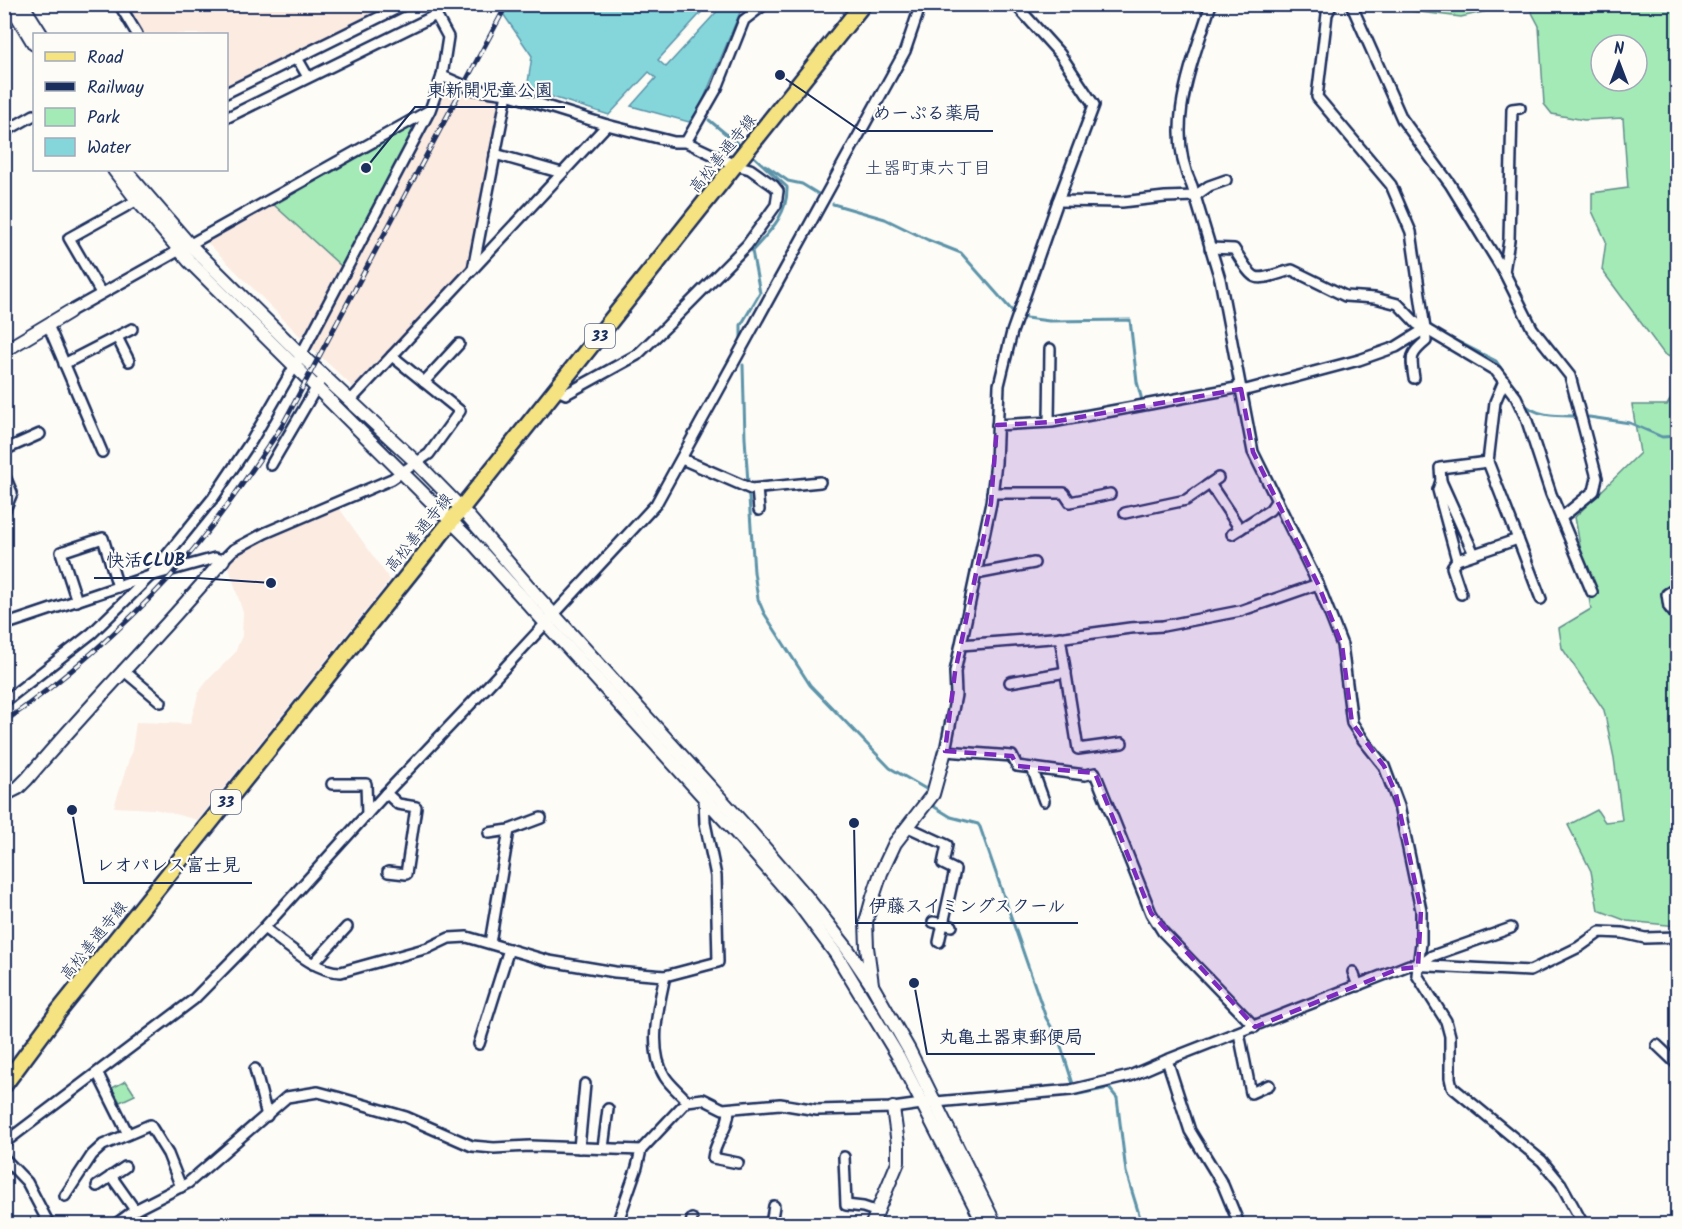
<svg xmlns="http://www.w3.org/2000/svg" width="1682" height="1229" font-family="Kalam,'Klee One',sans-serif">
<rect width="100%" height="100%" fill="#fdfcf7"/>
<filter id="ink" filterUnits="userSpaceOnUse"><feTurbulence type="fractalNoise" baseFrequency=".0167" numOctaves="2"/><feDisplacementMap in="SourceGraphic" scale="12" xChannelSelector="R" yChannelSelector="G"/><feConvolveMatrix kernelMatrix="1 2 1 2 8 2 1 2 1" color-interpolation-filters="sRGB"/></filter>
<g filter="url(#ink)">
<g fill="#fcebe1">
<polygon points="126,5 395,5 227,88 226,34 144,34"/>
<polygon points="448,83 467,94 497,99 500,104 466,271 361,385 353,387 311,347 439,104 441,92"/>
<polygon points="274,205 341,266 325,302 305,336 300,336 207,242"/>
<polygon points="339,508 390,580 198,820 155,809 114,807 132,750 136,722 190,724 199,692 208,680 235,653 238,645 242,636 243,613 228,564 240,552"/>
</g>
<g fill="#a4eab6" stroke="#608c8a" stroke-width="1.5" fill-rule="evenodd">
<polygon points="1409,5 1514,5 1461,17 1412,11"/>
<path d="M 1528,5 L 1677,5 L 1677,361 L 1664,354 L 1602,270 L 1606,241 L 1592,211 L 1592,193 L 1628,188 L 1623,118 L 1584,120 L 1552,114 L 1544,104 L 1539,26 ZM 1601,45 L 1637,45 L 1637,81 L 1601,81 Z"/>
<polygon points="411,127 413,131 341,266 274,205"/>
<polygon points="1675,392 1678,394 1677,926 1627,921 1598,910 1591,871 1568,825 1597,810 1605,822 1622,820 1614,758 1604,710 1562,648 1559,628 1591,609 1575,517 1640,453 1632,405 1667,405"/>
<polygon points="126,1081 135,1095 120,1102 112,1088"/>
</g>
<polygon fill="#85d6db" stroke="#5b93a9" stroke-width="1.5" points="497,5 708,5 658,60 666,67 723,5 743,5 699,110 689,122 631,106 656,78 649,72 609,115 527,89 532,56"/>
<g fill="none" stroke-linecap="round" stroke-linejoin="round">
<g stroke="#5b93a9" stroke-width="3">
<polyline points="709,120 743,148"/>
<polyline points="765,165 788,181 802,184 820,195"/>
<polyline points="833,204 885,219 928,240 961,253 1014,313 1026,318 1049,321 1130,320 1137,382 1143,404"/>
<polyline points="1443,334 1496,361 1513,386"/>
<path d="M 741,343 L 741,325 L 760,293 L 752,251 C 769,232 788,215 787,187 L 751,154"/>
<polyline points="1401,349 1420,339"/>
<polyline points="743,365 745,438 754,572 758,599 764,613 810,685 890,768 926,789"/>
<polyline points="1353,366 1386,355"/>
<path d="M 1522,402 C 1536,417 1557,416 1576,416"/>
<polyline points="1589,417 1630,423 1662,437 1678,436"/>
<polyline points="933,806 951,817 978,824 980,827 1046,1018 1059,1040 1073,1084"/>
<polyline points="1074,1095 1109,1088 1117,1098 1126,1172 1142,1224"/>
</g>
<defs>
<g id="minor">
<polyline points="119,4 137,34"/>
<polyline points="1015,4 1060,54 1094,105 1058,201 1012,332 999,385 996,463 991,503 955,672 956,695 945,751 1012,756 1017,766 1085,775 1095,773 1151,913 1163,932 1255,1027"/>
<path d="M 1211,4 C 1193,62 1163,127 1192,186 L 1220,279 L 1253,452 L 1318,584 L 1342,645 L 1352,723 L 1364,741 L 1384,766 L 1399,806 L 1421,910 L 1421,943 L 1417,975 L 1446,1021 L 1450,1036 L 1450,1078 L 1452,1087 L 1542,1161 L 1561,1184 L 1583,1224"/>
<polyline points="1351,4 1402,119 1450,184 1504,272 1509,240 1512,109 1520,108"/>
<polyline points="436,15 448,37 442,76"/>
<polyline points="297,58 308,77"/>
<polyline points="226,93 406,4"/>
<polyline points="226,118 436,15 428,4"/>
<polyline points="4,132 34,115"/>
<polyline points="686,142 717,88 744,20 765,4"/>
<polyline points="495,154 562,173"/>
<polyline points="1058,201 1122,202 1165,197 1195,196 1209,186 1226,180"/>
<path d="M 1210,248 L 1234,249 C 1257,285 1251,281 1292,270 L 1345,296 L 1375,298 L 1398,304 L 1417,324 L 1496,371 L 1516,397 L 1526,418 L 1551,494 L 1592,592"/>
<polyline points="473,269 507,94"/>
<polyline points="1504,272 1532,328 1570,376 1597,478 1594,491 1561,518"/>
<polyline points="101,293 69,238 141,198"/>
<polyline points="69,312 430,110 442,76 472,89 507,94 607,125 674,142 686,142 735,165 750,169 774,186 778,191 776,205 747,245 667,326 637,355 566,394 557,390"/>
<polyline points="48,325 102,452"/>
<polyline points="117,337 129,361"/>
<polyline points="64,364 132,329"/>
<path d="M 1414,378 C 1411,358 1409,355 1426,341 L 1425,329"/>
<polyline points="424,382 459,344"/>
<polyline points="350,401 607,125"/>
<polyline points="1049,422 1050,349"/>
<polyline points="997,425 1052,422 1236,388 1246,390 1359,360 1396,347 1425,329 1411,232 1391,185 1317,97 1327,14 1332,4"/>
<polyline points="4,450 40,434"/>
<polyline points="682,459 751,489 820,482"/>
<polyline points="271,465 319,383"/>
<polyline points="4,474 12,493 4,512"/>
<polyline points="1441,481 1440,468 1488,462"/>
<polyline points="1210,484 1240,529"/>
<polyline points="757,489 759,510"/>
<polyline points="992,493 1064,493 1070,502 1110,494"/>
<polyline points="1125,513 1186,500 1218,478"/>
<polyline points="1232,534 1270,510 1277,500"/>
<polyline points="1518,539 1541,599"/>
<polyline points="1474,554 1441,481 1438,490 1457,560 1518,539 1488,462 1495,402 1504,381"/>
<polyline points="1457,560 1452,567 1461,594"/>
<polyline points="976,574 1034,563"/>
<polyline points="1678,587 1667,594 1669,607 1678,618"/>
<polyline points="77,601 61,552 103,538 118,587"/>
<polyline points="4,625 150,576 215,558 223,560 233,550 265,533 392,479 429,454 460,411 392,356"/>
<polyline points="1060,637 1078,749 1122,743"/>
<polyline points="961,645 1065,637 1130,628 1163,626 1240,611 1318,584"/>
<polyline points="123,670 161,702"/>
<polyline points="1010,682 1066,672"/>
<polyline points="4,702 92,633 129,597 150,576 213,498 252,440 301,355 429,112"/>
<polyline points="1032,768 1044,801"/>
<polyline points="332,784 366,784 367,814"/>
<polyline points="386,793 398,804 416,807 406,874 388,872"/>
<polyline points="908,827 947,845 943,864 955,870 939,942"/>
<polyline points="489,833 509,830 541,818"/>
<polyline points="933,922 952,926"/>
<path d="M 264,928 C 285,943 314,972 341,972 L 428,948 L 449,938 L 467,937 L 549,961 L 615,972 L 665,976 C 659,1004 647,1050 665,1077 C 670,1085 680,1093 687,1101"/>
<polyline points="490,943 509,830"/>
<polyline points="313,964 347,927"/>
<polyline points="1418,967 1432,956 1511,928"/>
<polyline points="1353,972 1358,986"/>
<polyline points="665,976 718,962 716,876 705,823 704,796"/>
<polyline points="1239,1033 1251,1093 1269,1085"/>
<polyline points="479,1044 509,949"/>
<polyline points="1657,1045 1678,1065"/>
<polyline points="1167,1060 1190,1131 1223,1185 1239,1224"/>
<polyline points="255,1069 267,1116"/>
<polyline points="98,1074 128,1134"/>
<path d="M 729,1109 C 729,1129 715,1140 713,1158 L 738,1163"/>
<polyline points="4,1143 193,1000 264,928 386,793 485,689 656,504 905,51 921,4"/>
<polyline points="579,1148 585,1084"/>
<polyline points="603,1148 608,1109"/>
<polyline points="844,1157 846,1205 863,1207 878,1212"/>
<polyline points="4,1158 27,1182 49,1224"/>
<polyline points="111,1176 135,1210"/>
<polyline points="97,1186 125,1167"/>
<polyline points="65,1196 92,1155 103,1145 150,1125 168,1154 181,1187"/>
<polyline points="116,1224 135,1210 188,1183 287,1097 318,1092 337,1097 406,1117 472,1146 494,1148 530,1146 641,1150"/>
<polyline points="617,1224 637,1167 641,1150 687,1101 703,1099 723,1109 780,1104 817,1110 893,1108 936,1102 1071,1090 1130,1076 1167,1060 1409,965 1530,971 1579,947 1600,932 1623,933 1645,938 1678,937"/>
<polyline points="691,1224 692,1219"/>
<polyline points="771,1224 774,1206"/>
</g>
<g id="tertiary">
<polyline points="10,4 34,44"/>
<polyline points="22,4 41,34"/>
<polyline points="114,170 137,200 189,261 472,542 741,838 798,903 836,954 898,1056 984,1224"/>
<polyline points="125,170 189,244 301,355 416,462 461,508 535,594 749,830 806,896 846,947 873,987 909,1050 995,1224"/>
<polyline points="4,351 69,312"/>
<path d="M 4,795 L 18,788 L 27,779 C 90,704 160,635 223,560"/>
<polyline points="872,984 867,947 866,922 873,897 881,873 895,843 933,794 945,751"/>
<polyline points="872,1224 898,1162 898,1144 893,1108"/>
</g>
<path id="primary" d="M 4,1085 L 59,1011 C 327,675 597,342 863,4"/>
</defs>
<use href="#minor" stroke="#1b2f5e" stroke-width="14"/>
<use href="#tertiary" stroke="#1b2f5e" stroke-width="16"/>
<use href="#primary" stroke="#1b2f5e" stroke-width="20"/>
<use href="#minor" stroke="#fdfcf7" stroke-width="9"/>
<use href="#tertiary" stroke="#fdfcf7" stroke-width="12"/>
<use href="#primary" stroke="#f5e382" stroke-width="15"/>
<defs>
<path id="rail" d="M 4,722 C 65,679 120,631 170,577 C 212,530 247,478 282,426 L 507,4"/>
</defs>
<use href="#rail" stroke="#1b2f5e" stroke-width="5"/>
<use href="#rail" stroke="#fdfcf7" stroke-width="3" stroke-dasharray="9" stroke-linecap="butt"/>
</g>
</g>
<path fill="#7b2cbf" fill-opacity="0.2" stroke="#7b2cbf" stroke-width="4.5" stroke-dasharray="12 8" stroke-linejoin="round" d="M 1241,389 L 1253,452 L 1318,584 L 1342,645 L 1352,723 L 1384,766 L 1396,794 L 1421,910 L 1418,967 L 1398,969 L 1255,1027 L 1151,913 L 1095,773 L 1017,766 L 1012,756 L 945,751 L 955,672 L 991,503 L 997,425 L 1052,422 Z"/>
<g text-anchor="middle" stroke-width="4.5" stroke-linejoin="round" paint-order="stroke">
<g fill="#fdfcf7" stroke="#5f6c8c" stroke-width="1.5">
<rect x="585" y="324" width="30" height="24" rx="4.5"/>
<rect x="211" y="790" width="30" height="24" rx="4.5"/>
</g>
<g font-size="15" font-weight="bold" fill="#1b2f5e">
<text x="600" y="341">33</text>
<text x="226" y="807">33</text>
</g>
<g font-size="16" fill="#1b2f5e" stroke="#fdfcf7">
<text transform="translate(722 153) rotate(-51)" y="6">高松善通寺線</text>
<text transform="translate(418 532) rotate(-51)" y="6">高松善通寺線</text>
<text transform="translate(93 940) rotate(-51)" y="6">高松善通寺線</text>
</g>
<g font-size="18" fill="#1b2f5e" stroke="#fdfcf7">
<text x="928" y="174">土器町東六丁目</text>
</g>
</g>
<path fill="none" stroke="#1b2f5e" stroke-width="2" d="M366 168L415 107H565M780 75L861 131H993M271 583L197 578H94M72 810L84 883H252M854 823L856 923H1078M914 983L927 1054H1095"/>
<g fill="#1b2f5e" stroke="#fdfcf7" stroke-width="2">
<circle cx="366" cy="168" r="6"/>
<circle cx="780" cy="75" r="6"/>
<circle cx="271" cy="583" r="6"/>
<circle cx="72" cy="810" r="6"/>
<circle cx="854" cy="823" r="6"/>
<circle cx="914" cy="983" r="6"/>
</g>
<g font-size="18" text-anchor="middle" font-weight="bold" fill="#1b2f5e" stroke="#fdfcf7" stroke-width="4.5" stroke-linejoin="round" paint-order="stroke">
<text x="490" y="96">東新開児童公園</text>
<text x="927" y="119">めーぷる薬局</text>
<text x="146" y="566">快活CLUB</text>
<text x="168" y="871">レオパレス富士見</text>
<text x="967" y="912">伊藤スイミングスクール</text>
<text x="1011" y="1043">丸亀土器東郵便局</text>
</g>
<rect width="1682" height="1229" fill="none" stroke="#fdfcf7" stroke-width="24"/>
<rect x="12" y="12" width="1658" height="1205" fill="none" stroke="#1b2f5e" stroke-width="2" filter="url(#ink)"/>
<rect x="33" y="33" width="195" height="138" fill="#fdfcf7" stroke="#a3aaba" stroke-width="1.5"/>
<rect x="45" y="52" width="30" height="9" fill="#f5e382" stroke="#a3aaba" stroke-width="1.5"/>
<text x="87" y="63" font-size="18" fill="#1b2f5e">Road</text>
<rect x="45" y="82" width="30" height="9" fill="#1b2f5e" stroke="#a3aaba" stroke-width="1.5"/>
<text x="87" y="93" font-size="18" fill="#1b2f5e">Railway</text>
<rect x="45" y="108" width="30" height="18" fill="#a4eab6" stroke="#a3aaba" stroke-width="1.5"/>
<text x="87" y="123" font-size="18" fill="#1b2f5e">Park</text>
<rect x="45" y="138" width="30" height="18" fill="#85d6db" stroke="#a3aaba" stroke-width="1.5"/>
<text x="87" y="153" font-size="18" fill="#1b2f5e">Water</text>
<g transform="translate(1619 63)"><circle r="28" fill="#fdfcf7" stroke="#a3aaba" stroke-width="1.5"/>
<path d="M0-4.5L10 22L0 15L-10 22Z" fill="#1b2f5e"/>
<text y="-9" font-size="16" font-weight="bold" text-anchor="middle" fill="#1b2f5e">N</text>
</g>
</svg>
